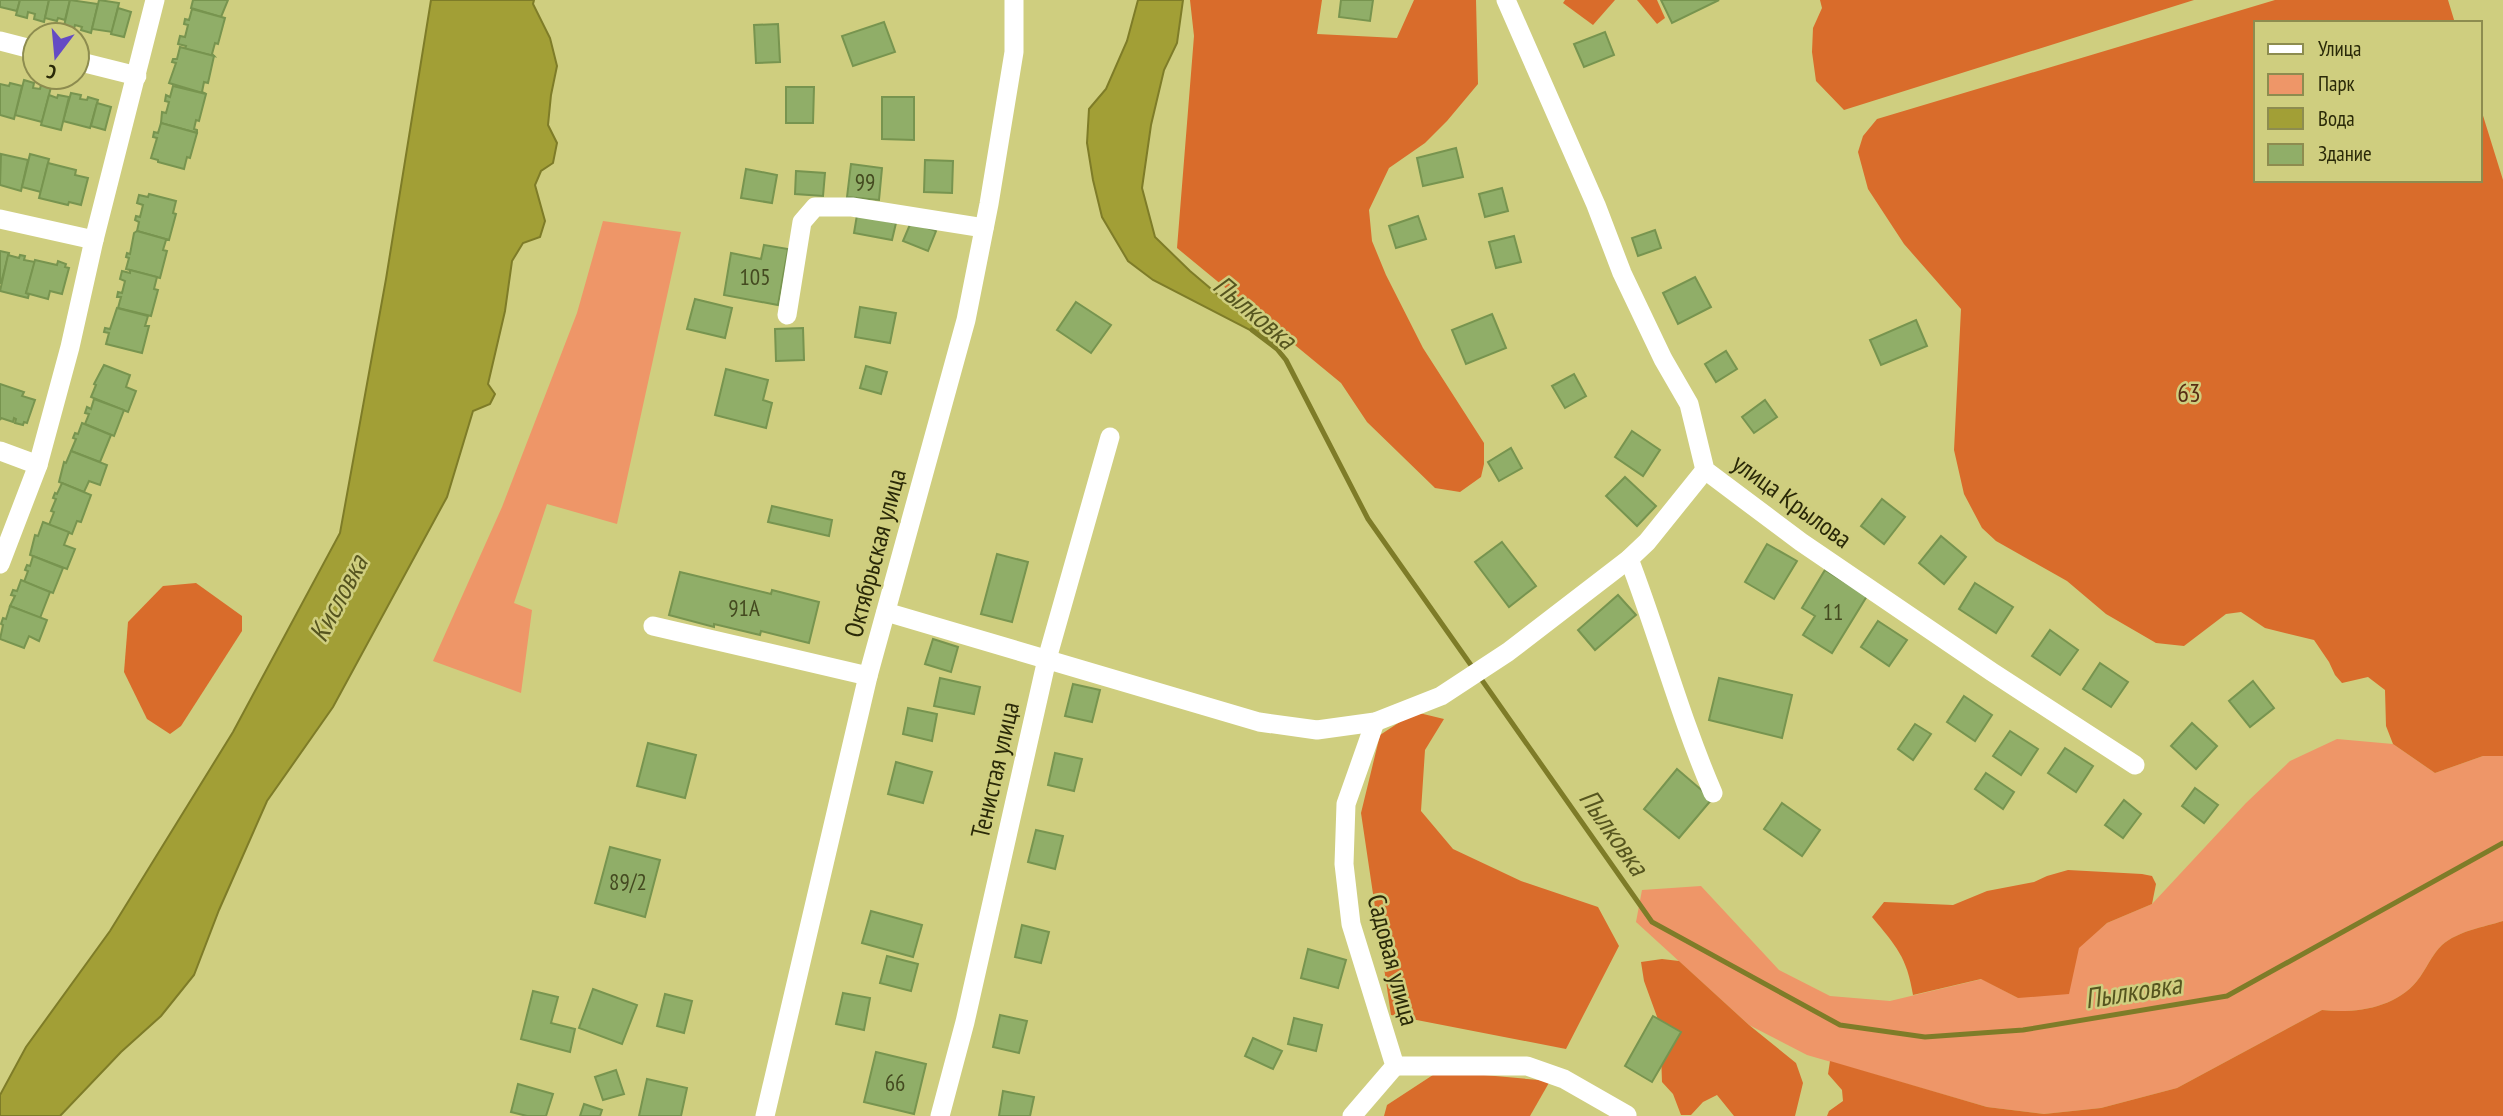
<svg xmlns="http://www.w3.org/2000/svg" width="2503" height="1116" font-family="'PT Sans Narrow',sans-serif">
<rect width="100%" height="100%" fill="#cfce7f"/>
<g fill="#ee9668">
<polygon points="603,221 681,232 617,524 547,504 514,603 532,610 521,693 433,661 502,507 577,313"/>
<path d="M 2337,739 L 2393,744 L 2435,773 L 2483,756 L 2503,756 L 2503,921 C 2484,927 2458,931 2442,945 C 2432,954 2426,970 2417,981 C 2395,1008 2355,1014 2322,1010 L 2177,1088 L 2101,1108 L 2044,1114 L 1987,1107 L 1807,1055 L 1749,1025 L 1636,922 L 1642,890 L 1701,886 L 1779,970 L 1830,996 L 1890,1001 L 1982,979 L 2018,998 L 2107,923 L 2152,904 L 2246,803 L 2290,761 Z"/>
</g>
<g fill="#d96c2b">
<polygon points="1190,0 1322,0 1317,34 1397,38 1414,0 1476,0 1478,84 1447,121 1425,143 1389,168 1369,210 1372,241 1386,275 1423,348 1484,443 1484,464 1481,477 1460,492 1435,488 1367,422 1341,383 1177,248 1194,36"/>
<polygon points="1565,0 1615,0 1593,25 1563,3"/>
<polygon points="1637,0 1657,0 1665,18 1657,24"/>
<polygon points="1820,0 2194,0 1844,110 1816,81 1812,52 1813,28 1822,8"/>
<polygon points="2275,0 2448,0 2455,23 2256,23 2256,180 2480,180 2480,106 2503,180 2503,756 2483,756 2435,773 2393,744 2386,726 2385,690 2368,677 2342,683 2335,675 2329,662 2314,640 2265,628 2241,612 2226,614 2184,646 2156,643 2106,614 2067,581 1996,541 1982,528 1964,494 1954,450 1961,309 1904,244 1868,189 1858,152 1863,136 1877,119"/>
<polygon points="196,583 242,616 242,631 181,726 170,734 147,719 124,672 128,622 163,586"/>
<polygon points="1415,712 1444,719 1425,750 1421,811 1453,849 1521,881 1598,907 1619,946 1566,1049 1391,1015 1361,813 1380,735"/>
<path d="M 2068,870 L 2142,874 L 2152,876 L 2156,884 L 2152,904 L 2107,923 L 2079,948 L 2069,994 L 2018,998 L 1981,979 L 1913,995 C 1907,957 1896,946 1872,917 L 1884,902 L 1953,905 L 1987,891 L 2034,882 L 2047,876 Z"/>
<path d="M 2503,921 L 2503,1116 L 1827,1116 L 1829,1111 L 1843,1101 L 1842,1090 L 1828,1074 L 1830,1061 L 1987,1107 L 2044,1114 L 2101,1108 L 2177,1088 L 2322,1010 C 2355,1014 2395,1008 2417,981 C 2426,970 2432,954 2442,945 C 2458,931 2484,927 2503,921 Z"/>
<polygon points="1662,959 1679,961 1749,1025 1796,1063 1803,1083 1795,1116 1734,1116 1717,1095 1703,1102 1691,1115 1681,1115 1673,1094 1662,1082 1660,1025 1644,981 1641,962"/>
<polygon points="1439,1071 1550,1081 1530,1116 1384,1116 1387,1105"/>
</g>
<g fill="#a29f36" stroke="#7e7c28" stroke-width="2">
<polygon points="431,0 534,0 533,4 550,38 557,66 551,95 548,125 557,143 553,163 541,171 535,185 545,221 540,237 523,243 512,261 505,311 488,384 495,394 490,404 473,411 447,497 333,707 267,801 219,910 194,975 161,1016 121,1052 60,1116 0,1116 0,1095 26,1047 110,931 233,732 340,533 386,279"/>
<polygon points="1138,0 1183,0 1177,43 1164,70 1151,125 1142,188 1155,237 1190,271 1275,343 1153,280 1128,261 1102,217 1093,180 1087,143 1089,109 1106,89 1127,41"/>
</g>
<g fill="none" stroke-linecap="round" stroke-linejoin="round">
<g stroke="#7e7c28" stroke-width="5">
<polyline points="1252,330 1277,349 1286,360 1368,519 1473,668"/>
<polyline points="1479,676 1652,922 1840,1025 1925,1037 2023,1030 2227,996 2503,843"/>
</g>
</g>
<g fill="#90ae68" stroke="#77944f" stroke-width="2">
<polygon points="0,0 20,0 17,11 0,7"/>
<polygon points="20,0 49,0 44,22 34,19 35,14 28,12 27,18 16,15"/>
<polygon points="49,0 70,0 65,20 58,18 57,21 45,18"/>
<polygon points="70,0 98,4 91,33 81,30 82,27 75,25 74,29 64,26"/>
<polygon points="99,0 119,3 112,32 92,29"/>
<polygon points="193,0 228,0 221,17 191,8"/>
<polygon points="1341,0 1373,0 1370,21 1339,17"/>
<polygon points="1661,0 1719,0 1672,23"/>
<polygon points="118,8 131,12 124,37 111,34"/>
<polygon points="192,9 225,18 218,44 215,43 212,54 214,56 185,49 186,46 178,44 180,36 185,37 188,25 184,24 185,19 189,20"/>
<polygon points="884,22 895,52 853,66 842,36"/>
<polygon points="778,24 780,62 756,63 754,25"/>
<polygon points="1605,32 1614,55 1584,67 1574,44"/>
<polygon points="180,47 214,56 208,83 204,82 202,92 206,94 169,83 176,63 172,62 173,59 177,59"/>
<polygon points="24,80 34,83 33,88 40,89 41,85 51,87 42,122 15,115"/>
<polygon points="10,83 22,86 14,119 0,115 0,84 9,86"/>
<polygon points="173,86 206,94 199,121 196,120 194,129 197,130 197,133 161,123 162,112 166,113 169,102 165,101 166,95 170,97"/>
<polygon points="786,87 814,87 813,123 786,123"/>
<polygon points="71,93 81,95 80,99 87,100 88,97 98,100 90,128 63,121"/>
<polygon points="49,95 57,98 58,95 69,97 61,130 41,125"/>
<polygon points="882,97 914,97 914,140 882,139"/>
<polygon points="97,103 111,107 105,130 91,126"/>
<polygon points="161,123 197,133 190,158 187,157 184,169 158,162 158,160 151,158 157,138 153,137 154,132 158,133"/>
<polygon points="1456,148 1463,177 1423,186 1417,158"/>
<polygon points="1,154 28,160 21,191 0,185"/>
<polygon points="30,154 49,159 41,192 22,187"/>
<polygon points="925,160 953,161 952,193 924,192"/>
<polygon points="48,163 76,170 75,175 88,178 81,205 69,202 68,205 39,198"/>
<polygon points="851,164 882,168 879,200 847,197"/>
<polygon points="746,169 777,175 772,203 741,198"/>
<polygon points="796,171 825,173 823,196 795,194"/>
<polygon points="1502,188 1508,211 1485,217 1479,194"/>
<polygon points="149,194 176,201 173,213 176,214 169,240 137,231 139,222 135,220 136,216 140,217 143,205 137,203 139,195 148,197"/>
<polygon points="857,215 896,223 892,240 854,233"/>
<polygon points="1418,216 1426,239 1396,248 1389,226"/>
<polygon points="911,222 936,231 928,251 903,241"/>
<polygon points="1655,230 1661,248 1638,256 1632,238"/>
<polygon points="137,231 169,240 166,240 163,250 167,251 160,278 126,269 129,258 126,257 127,253 130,254 134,233"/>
<polygon points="1514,236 1521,262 1496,268 1489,242"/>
<polygon points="764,245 788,249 778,305 724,295 731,253 761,259"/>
<polygon points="0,251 9,253 1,283 0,283"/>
<polygon points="8,255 19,258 20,255 25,256 24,260 35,262 26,293 29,294 28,298 0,291"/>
<polygon points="35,260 57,265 58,261 66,264 65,267 69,268 62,294 50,291 48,299 26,293"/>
<polygon points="130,270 157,277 154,289 158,290 151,316 118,308 121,297 117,297 118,292 122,293 125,281 120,279 122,271 130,273"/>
<polygon points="1695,277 1711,307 1678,324 1663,293"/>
<polygon points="695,299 732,308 725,338 687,329"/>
<polygon points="1076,302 1111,325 1091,353 1057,330"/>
<polygon points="860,307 896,313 890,343 855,337"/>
<polygon points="117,308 148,316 145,326 149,326 142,353 106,344 109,333 104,332 105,328 110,329"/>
<polygon points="1492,314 1506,348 1466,364 1452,330"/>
<polygon points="1916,320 1927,346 1881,365 1870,340"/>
<polygon points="803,328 804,360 776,361 775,329"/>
<polygon points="1726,351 1737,369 1716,382 1705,364"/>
<polygon points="104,365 130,375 126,387 136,391 128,412 91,397 96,385 94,384"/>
<polygon points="866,366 887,372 881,394 860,388"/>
<polygon points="726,369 768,380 763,400 772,403 766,428 715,415"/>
<polygon points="1574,374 1586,396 1565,408 1552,386"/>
<polygon points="0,384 24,392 22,396 35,400 27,423 24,422 23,425 15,423 16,419 14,418 13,422 1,418 0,420"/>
<polygon points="94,399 124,410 114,436 85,424 89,414 85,413 87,407 91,409"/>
<polygon points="1765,400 1777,417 1754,433 1742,417"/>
<polygon points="82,423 111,435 100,462 71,451 76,439 73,438 75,433 78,434"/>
<polygon points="1632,431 1660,450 1643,476 1615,457"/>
<polygon points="1511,448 1522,468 1499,481 1488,462"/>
<polygon points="71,451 107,465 100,485 89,481 84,492 59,482 64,462 66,463"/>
<polygon points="1625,477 1656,506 1637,526 1606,496"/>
<polygon points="62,483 91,495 81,522 77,521 72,534 49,525 54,512 51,511 56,499 53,498 55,493 57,494"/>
<polygon points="1882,499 1905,517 1884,544 1861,526"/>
<polygon points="772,506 832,520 829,536 768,522"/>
<polygon points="43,522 69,532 64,545 75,549 67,569 30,555 35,535 38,536"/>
<polygon points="1941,536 1966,557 1944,584 1919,563"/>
<polygon points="1502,542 1536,586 1509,607 1475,562"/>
<polygon points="1767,544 1797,561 1774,599 1745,582"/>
<polygon points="997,554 1028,562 1012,622 981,614"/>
<polygon points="33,556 63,568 53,593 24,582 28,571 25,570 27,565 30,566"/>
<polygon points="1825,570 1867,596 1832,653 1803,635 1815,616 1802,608"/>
<polygon points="680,572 771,594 772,590 819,602 809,643 761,631 760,635 714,624 714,627 669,615"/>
<polygon points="21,580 50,592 40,618 10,606 15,596 11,595 13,590 17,591"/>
<polygon points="1975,583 2013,607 1996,633 1959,609"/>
<polygon points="1618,595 1636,615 1595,650 1578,630"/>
<polygon points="10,606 47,620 39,641 29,636 24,648 0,639 3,625 1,624 3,618 6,619"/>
<polygon points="1878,621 1907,640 1889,666 1861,647"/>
<polygon points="2050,630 2078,650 2060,675 2032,656"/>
<polygon points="933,639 958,647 951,672 925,664"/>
<polygon points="2100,663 2128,682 2111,707 2083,689"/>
<polygon points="940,678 980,687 974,714 934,706"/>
<polygon points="1719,678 1792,695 1782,738 1709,720"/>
<polygon points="2253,681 2274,708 2250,727 2229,701"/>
<polygon points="1073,684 1100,690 1092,722 1065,716"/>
<polygon points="1964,696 1992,715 1975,741 1947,722"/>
<polygon points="908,708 937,714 932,741 903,734"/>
<polygon points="2192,723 2217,746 2196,769 2171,746"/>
<polygon points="1915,724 1931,734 1913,760 1898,749"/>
<polygon points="2010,731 2038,749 2021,775 1993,756"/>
<polygon points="648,743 696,755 685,798 637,786"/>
<polygon points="2065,748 2093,766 2076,792 2048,773"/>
<polygon points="1055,753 1082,759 1074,791 1048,785"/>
<polygon points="896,762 932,772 923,803 888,794"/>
<polygon points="1677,769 1712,799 1679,838 1644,809"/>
<polygon points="1986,773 2014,792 2003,809 1975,789"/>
<polygon points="2195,788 2218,805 2204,823 2182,806"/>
<polygon points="2124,800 2141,814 2123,838 2105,825"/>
<polygon points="1782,803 1820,830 1802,856 1764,829"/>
<polygon points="1036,830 1063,836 1055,869 1028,862"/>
<polygon points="610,847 660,860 645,917 595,903"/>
<polygon points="871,911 922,925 913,957 862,943"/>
<polygon points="1022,925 1049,932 1041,963 1015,957"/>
<polygon points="1308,949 1346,960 1338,988 1301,978"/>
<polygon points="887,956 918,964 911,991 880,983"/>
<polygon points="593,989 637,1005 622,1044 579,1028"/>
<polygon points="533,991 558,997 551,1023 575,1029 570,1052 521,1039"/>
<polygon points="843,993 870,998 864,1030 836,1024"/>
<polygon points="665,994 692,1001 684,1033 657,1026"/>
<polygon points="1000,1015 1027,1021 1019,1053 993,1047"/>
<polygon points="1653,1016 1681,1032 1652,1082 1625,1066"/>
<polygon points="1294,1018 1322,1025 1316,1051 1288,1044"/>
<polygon points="1253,1038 1282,1051 1273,1069 1245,1056"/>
<polygon points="876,1052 926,1064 914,1114 864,1102"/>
<polygon points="616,1070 624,1094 603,1100 595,1077"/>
<polygon points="647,1079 687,1088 681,1116 639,1116"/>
<polygon points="518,1084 553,1094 546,1116 527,1116 511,1112"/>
<polygon points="1003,1091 1034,1097 1030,1116 999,1116"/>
<polygon points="584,1104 602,1110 600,1116 580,1116"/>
</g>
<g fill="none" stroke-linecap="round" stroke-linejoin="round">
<g stroke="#fff" stroke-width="19">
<polyline points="1506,0 1596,205 1622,273 1663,359 1689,404 1705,470 1801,542 1992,672 2135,765"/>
<polyline points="0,41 35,50"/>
<polyline points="77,61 137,76"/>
<polyline points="0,219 94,240"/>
<polyline points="787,315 802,222 815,207 852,207 984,228"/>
<polyline points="0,451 38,465"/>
<path d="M 1629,559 C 1659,637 1680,717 1713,793"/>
<polyline points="0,564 38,465 70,347 94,240 155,0"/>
<polyline points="886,612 1259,722 1317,730 1375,722 1441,696 1508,652 1629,559 1647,542 1705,470"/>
<polyline points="653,626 868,676"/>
<polyline points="1395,1066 1527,1066 1564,1079 1627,1115"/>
<polyline points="765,1116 868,676 966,320 989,204 1014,52 1014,0"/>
<polyline points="940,1116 965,1022 1047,659 1110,437"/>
<polyline points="1352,1116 1395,1066 1351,924 1344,864 1346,804 1375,722"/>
</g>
</g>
<g text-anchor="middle" stroke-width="5" stroke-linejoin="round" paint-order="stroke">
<g font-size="23" fill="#444a20">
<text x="865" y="190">99</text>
<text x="755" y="285">105</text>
<text x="744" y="616">91А</text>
<text x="1833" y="620">11</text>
<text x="628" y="890">89/2</text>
<text x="895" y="1091">66</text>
</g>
<g font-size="26" fill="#582c14" stroke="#cfce7f">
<text x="2189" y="402">63</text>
</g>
<g font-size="26" fill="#2a2908" stroke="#cfce7f">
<text transform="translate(1792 501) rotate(36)" y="9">улица Крылова</text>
<text transform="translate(875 553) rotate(-75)" y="9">Октябрьская улица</text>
<text transform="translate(995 770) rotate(-77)" y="9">Тенистая улица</text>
<text transform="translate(1393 960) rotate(75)" y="9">Садовая улица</text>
</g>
<g font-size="28" font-style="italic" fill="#56551f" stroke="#cfce7f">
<text transform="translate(1255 312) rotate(40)" y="10">Пылковка</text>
<text transform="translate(338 598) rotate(-62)" y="10">Кисловка</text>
<text transform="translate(1614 832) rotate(55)" y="10">Пылковка</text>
<text transform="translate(2133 991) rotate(-9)" y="10">Пылковка</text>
</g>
</g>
<rect x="2254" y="21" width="228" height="161" fill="#cfce7f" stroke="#8d8c4f" stroke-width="2"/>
<rect x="2268" y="44" width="35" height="10" fill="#ffffff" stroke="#8d8c4f" stroke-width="2"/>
<text x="2318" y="56" font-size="21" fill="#2a2908">Улица</text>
<rect x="2268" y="74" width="35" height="21" fill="#ee9668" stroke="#8d8c4f" stroke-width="2"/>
<text x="2318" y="91" font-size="21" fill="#2a2908">Парк</text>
<rect x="2268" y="108" width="35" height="21" fill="#a29f36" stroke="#8d8c4f" stroke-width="2"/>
<text x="2318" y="126" font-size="21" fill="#2a2908">Вода</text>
<rect x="2268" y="144" width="35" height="21" fill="#90ae68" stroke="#8d8c4f" stroke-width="2"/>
<text x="2318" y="161" font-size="21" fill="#2a2908">Здание</text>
<g transform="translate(56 56) rotate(196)"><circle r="33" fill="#cfce7f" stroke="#8d8c4f" stroke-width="2"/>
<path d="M0-5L12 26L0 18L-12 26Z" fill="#644bc4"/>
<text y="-10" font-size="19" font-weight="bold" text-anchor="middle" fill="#2a2908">С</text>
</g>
</svg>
